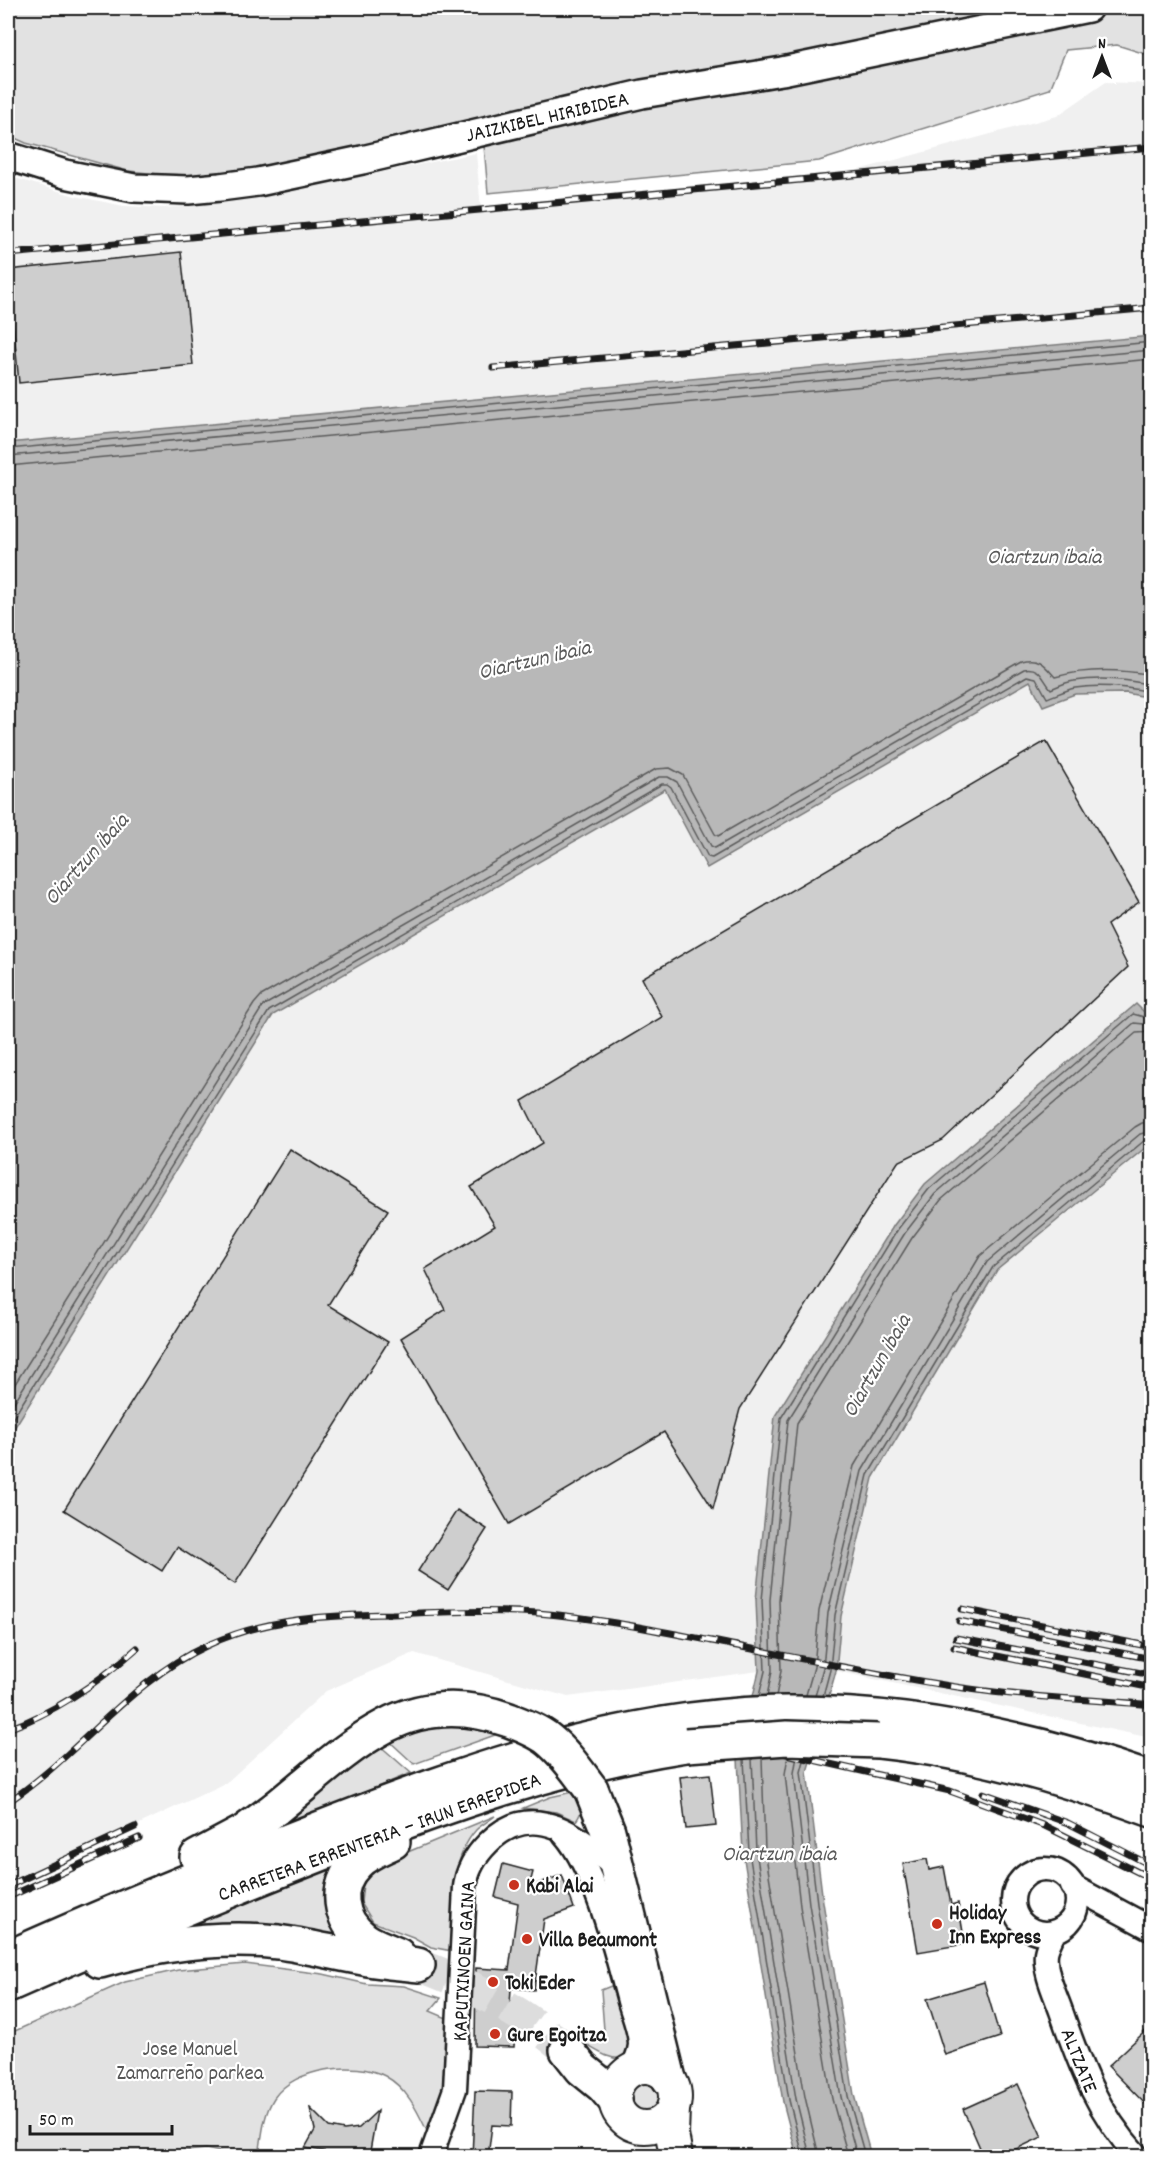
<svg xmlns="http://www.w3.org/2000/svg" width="1159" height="2164" font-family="Dekko,sans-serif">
<rect width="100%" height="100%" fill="#fff"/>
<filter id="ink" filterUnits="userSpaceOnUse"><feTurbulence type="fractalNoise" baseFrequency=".0167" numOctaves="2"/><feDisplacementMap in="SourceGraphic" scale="12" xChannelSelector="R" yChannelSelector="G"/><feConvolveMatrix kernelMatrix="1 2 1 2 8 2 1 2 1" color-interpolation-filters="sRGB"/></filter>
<g filter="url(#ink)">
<g fill="#f0f0f0">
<polygon points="1106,82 1151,84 1151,336 8,443 8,176 75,196 124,206 164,208 250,199 476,153 481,209 840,175 1057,116"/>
<polygon points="1030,681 1043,706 1075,694 1126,693 1151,698 1151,1004 1143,1011 1136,1004 925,1184 894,1225 775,1416 756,1600 759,1671 568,1697 414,1653 326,1691 226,1783 8,1886 8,1438 273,1015 665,789 708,868"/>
<polygon points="1151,1143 1151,1738 836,1671 841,1616 873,1478 997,1270"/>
</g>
<g fill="#e2e2e2" stroke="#7f7f7f" stroke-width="1.5">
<polygon points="8,8 1151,8 1152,56 1117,45 1066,50 1050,89 819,161 488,193 482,122 271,165 189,177 128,171 26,143 8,135"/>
<polygon points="434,1721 509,1730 414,1764 387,1739"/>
<polygon points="378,1744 411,1773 312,1814 258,1833"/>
<path d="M 577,1791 C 583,1802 584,1810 576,1821 L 556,1812 L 523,1808 L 550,1797 Z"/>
<path d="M 495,1816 C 489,1821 481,1825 476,1830 C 448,1861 454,1912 452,1951 L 431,1947 L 413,1937 L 373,1922 L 361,1903 L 363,1884 L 375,1869 L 398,1856 Z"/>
<polygon points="343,1860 348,1937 147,1942"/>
<path d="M 245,1964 L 323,1974 L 367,1984 L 404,1986 L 441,1998 L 430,2011 L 449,2019 L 442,2092 L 427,2131 C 417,2110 407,2088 385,2076 C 355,2060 294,2068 274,2098 C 263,2115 262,2137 259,2156 L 228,2156 L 220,2152 L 206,2149 L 167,2153 L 132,2152 L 103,2156 L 8,2156 L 8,2034 L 125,1982 L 178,1970 Z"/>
<path d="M 616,1984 L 632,2043 L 626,2058 C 611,2061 598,2052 585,2044 L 604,2030 L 601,1990 Z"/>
<circle cx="646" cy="2096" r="16"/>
</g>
<g fill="#b8b8b8" stroke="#7a7a7a" stroke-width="1.5">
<polygon points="1151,336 1151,698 1126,693 1075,694 1043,706 1030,681 707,868 665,789 273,1015 8,1438 8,443"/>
<polygon points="1136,1004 1143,1011 1151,1004 1151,1143 997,1270 873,1478 841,1616 836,1671 807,1772 823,1902 854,2095 871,2156 797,2156 783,2102 743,1853 738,1759 759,1671 756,1600 775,1416 894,1225 925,1184"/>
</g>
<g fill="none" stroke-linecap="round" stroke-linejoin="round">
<g stroke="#5a5a5a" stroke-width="1.5">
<polyline points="8,449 1152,342"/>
<polyline points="8,456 1152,350"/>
<polyline points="8,466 1152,359"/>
<path d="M 8,1395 L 254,1004 L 261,996 L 656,769 L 670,768 L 683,775 L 715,834 L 718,836 L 1021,661 C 1039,656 1045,666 1055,677 C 1087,668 1119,669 1152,675"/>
<path d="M 8,1412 L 263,1006 L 659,777 L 668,777 L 677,782 L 711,846 L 715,848 L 1024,669 C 1041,666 1042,679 1051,689 C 1058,686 1066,682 1074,681 C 1100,677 1126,679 1152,685"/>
<path d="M 8,1426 L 269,1011 L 662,784 L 667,784 L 671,787 L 708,857 L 712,858 L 1027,676 L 1036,678 L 1047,698 C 1056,695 1065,690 1075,688 C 1100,684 1127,687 1152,692"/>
<polyline points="806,1695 814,1667 819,1611 854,1466 980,1256 1135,1127 1142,1123 1152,1122"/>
<polyline points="759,1696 765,1671 762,1600 781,1418 898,1229 929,1189 1133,1014 1144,1017 1152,1012"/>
<polyline points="767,1696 772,1671 770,1600 788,1420 905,1233 935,1194 1134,1023 1144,1024 1152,1022"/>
<polyline points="776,1696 781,1671 779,1600 797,1423 912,1238 941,1200 1136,1033 1152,1032"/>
<polyline points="815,1696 823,1668 828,1613 862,1471 987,1262 1140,1134 1152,1131"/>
<polyline points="823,1696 830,1670 835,1615 868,1475 993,1267 1145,1140 1152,1139"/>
<polyline points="788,1756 785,1774 800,1906 832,2099 848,2156"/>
<polyline points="797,1756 794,1773 809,1904 841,2097 857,2156"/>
<polyline points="805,1757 801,1772 817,1903 848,2096 865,2156"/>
<polyline points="752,1758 756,1851 796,2099 810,2156"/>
<polyline points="762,1758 765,1850 805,2097 819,2156"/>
<polyline points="744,1759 749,1852 789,2100 803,2156"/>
</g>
</g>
<g fill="#cecece" stroke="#1c1c1c" stroke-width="1.5">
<polygon points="181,252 193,365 19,383 8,270"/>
<polygon points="1046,741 1139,902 1107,925 1128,967 943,1140 898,1162 740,1409 713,1509 664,1432 509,1524 401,1338 445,1310 425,1269 495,1226 471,1187 543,1143 522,1101 662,1017 642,978"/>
<polygon points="290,1149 388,1210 328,1305 388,1342 235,1584 177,1547 162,1571 64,1510"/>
<polygon points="457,1510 487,1529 448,1590 418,1571"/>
<polygon points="710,1774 716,1826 686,1829 680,1777"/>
<polygon points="927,1859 929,1870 944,1867 951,1905 958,1903 965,1944 918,1952 903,1864"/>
<polygon points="503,1864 533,1872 529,1887 562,1875 574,1908 544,1919 534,1990 511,1988 509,2021 515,2021 514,2047 475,2046 476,1968 509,1970 518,1903 495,1897"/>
<polygon points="984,1982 1000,2037 945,2055 927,1999"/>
<polygon points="1152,2025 1152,2111 1108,2066"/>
<polygon points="1018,2084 1042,2137 999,2157 984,2157 963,2109"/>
<polygon points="475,2091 512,2092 511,2126 492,2125 488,2157 472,2157"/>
<polygon points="310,2108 329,2127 344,2130 359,2128 377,2111 370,2151 364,2152 364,2157 323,2157 324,2151 305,2148 315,2130"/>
</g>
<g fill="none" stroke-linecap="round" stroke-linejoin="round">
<path stroke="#ddd" stroke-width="33" stroke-dasharray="33 16" stroke-linecap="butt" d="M 418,1965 C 474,1985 522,2012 567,2050"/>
<defs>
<g id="minor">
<path d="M 564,1834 C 596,1870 616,1953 629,2001 C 633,2015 640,2031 640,2045 C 639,2055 635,2063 629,2070"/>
<circle cx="1045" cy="1901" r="32"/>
<polyline points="1072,1886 1152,1929"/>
<path d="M 1054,1932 C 1052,1938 1047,1946 1046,1953 C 1044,1972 1055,1994 1061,2011 C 1080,2066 1097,2112 1137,2156"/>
<path d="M 431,2156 L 455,2089 L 465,1887 C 467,1869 476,1855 488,1843 C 533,1797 583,1837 619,1872"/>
</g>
<polyline id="tertiary" points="8,156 65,174 134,188 188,190 220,187 258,182 362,160 642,94 782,71 1088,8"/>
<g id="secondary">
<circle cx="645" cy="2097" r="30"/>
<polyline points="673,2108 672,2134 676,2156"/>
</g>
<g id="primary">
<path d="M 879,1741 C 973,1751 1063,1777 1152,1810"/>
<polyline points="591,1789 608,1831 669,2079"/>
<path d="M 393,1842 C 381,1848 367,1853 357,1863 C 333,1886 339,1920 364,1939 C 374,1946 387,1950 398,1955"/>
<polyline points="197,1857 244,1832 276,1808"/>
<path d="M 8,1958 C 110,1912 213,1870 318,1829 C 471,1770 621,1715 787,1713 C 911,1712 1036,1739 1152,1780"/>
<path d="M 100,1961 C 158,1944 218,1936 278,1942 C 308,1946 338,1954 368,1959 C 385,1962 402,1963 418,1965"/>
<path d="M 8,1985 C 113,1938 219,1894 326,1852 C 444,1806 561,1764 686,1745"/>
<polyline points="567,2050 582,2069 603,2086 615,2100"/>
</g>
</defs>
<use href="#minor" stroke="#1c1c1c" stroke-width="27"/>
<use href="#tertiary" stroke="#1c1c1c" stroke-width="32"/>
<use href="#secondary" stroke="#1c1c1c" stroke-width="36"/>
<use href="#primary" stroke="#1c1c1c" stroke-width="38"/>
<use href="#minor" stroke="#fff" stroke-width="22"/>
<use href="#tertiary" stroke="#fff" stroke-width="27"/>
<use href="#secondary" stroke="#fff" stroke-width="32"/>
<use href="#primary" stroke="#fff" stroke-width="33"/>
<defs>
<g id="rail">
<polyline points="8,254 1152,147"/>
<polyline points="493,368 1152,308"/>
<polyline points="962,1609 1152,1647"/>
<polyline points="959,1621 1152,1659"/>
<polyline points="956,1638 1152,1675"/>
<polyline points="954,1647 1152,1688"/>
<path d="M 8,1729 C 56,1712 99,1682 137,1648"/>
<polyline points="735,1733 788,1746"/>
<polyline points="733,1742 950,1791 1045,1826 1152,1879"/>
<polyline points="983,1793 1068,1823 1152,1866"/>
<path d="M 8,1802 C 79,1755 129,1681 208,1645 C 266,1618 329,1615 392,1614 C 441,1612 490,1610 538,1613 C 597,1618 655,1630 712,1641 C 798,1658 883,1676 970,1689 C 1030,1698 1091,1699 1152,1705"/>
<polyline points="8,1886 135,1827"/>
<polyline points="8,1897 139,1838"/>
</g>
</defs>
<use href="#rail" stroke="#1c1c1c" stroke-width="7"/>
<use href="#rail" stroke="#fff" stroke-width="4.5" stroke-dasharray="14" stroke-linecap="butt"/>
<defs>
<g id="primary-bridge">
<polyline points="686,1745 787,1738 879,1741"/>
<path d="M 276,1808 C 311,1780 345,1747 385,1726 C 425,1705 467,1705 509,1720 C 522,1725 538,1731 549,1740 C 566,1754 578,1772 591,1789"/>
</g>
</defs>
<use href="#primary-bridge" stroke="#1c1c1c" stroke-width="38" stroke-linecap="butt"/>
<use href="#primary-bridge" stroke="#fff" stroke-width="33"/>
</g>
</g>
<g fill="#c8321e" stroke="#fff" stroke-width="2">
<circle cx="514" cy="1885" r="6"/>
<circle cx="937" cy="1924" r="6"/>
<circle cx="527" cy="1939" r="6"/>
<circle cx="493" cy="1982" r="6"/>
<circle cx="495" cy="2034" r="6"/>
</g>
<g text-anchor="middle" stroke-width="4.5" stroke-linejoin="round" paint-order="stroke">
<g font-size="21" fill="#1c1c1c" stroke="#fff">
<text transform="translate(547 116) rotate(-13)" y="7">JAIZKIBEL HIRIBIDEA</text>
<text transform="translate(379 1836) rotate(-20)" y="7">CARRETERA ERRENTERIA – IRUN ERREPIDEA</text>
<text transform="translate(463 1961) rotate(-87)" y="7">KAPUTXINOEN GAINA</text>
<text transform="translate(1080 2060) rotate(68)" y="7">ALTZATE</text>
</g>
<g font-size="21" font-weight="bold" fill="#1c1c1c" stroke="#fff" text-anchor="start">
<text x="526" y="1892">Kabi Alai</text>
<text x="949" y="1919">Holiday<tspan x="949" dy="24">Inn Express</tspan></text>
<text x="539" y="1946">Villa Beaumont</text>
<text x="505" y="1989">Toki Eder</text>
<text x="507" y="2041">Gure Egoitza</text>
</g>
<g font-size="21" fill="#575757" stroke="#fff">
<text x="190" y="2055">Jose Manuel<tspan x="190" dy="24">Zamarreño parkea</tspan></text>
</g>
<g font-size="22" font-style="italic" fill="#5a5a5a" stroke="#fff">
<text x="1044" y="563">Oiartzun ibaia</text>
<text transform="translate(534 658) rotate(-13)" y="8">Oiartzun ibaia</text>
<text transform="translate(85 858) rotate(-48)" y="8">Oiartzun ibaia</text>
<text transform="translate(875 1365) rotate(-60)" y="8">Oiartzun ibaia</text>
<text x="779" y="1860">Oiartzun ibaia</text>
</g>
</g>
<rect width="1159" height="2164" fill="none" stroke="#fff" stroke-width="30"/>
<rect x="15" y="15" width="1129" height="2134" fill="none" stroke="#1c1c1c" stroke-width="2" filter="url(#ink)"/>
<g transform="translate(1102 57)" stroke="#ffffff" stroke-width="4.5" paint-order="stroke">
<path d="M0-4.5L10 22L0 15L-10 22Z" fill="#1c1c1c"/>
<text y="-9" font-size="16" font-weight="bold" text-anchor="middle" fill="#1c1c1c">N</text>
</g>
<path d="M30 2125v9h142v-9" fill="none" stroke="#1c1c1c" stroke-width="3"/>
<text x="39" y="2125" font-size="18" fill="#1c1c1c" stroke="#ffffff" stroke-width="4.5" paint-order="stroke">50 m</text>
</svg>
